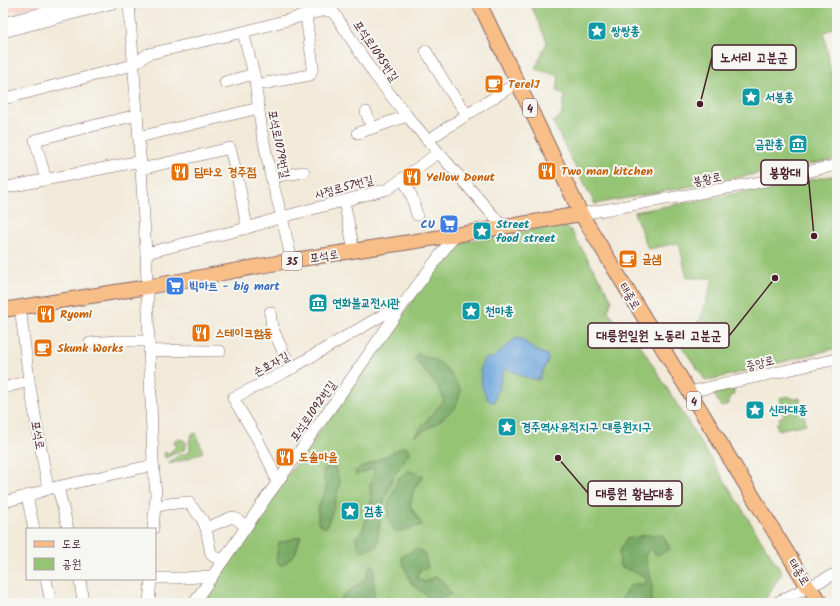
<svg xmlns="http://www.w3.org/2000/svg" width="840" height="606" font-family="Kalam,'Poor Story',sans-serif">
<rect width="100%" height="100%" fill="#f6f6f2"/>
<filter id="ink" filterUnits="userSpaceOnUse"><feTurbulence type="fractalNoise" baseFrequency=".025" numOctaves="2"/><feDisplacementMap in="SourceGraphic" scale="8" xChannelSelector="R" yChannelSelector="G"/><feConvolveMatrix kernelMatrix="1 2 1 2 8 2 1 2 1" color-interpolation-filters="sRGB"/></filter>
<filter id="wash" filterUnits="userSpaceOnUse"><feTurbulence type="fractalNoise" baseFrequency=".012" numOctaves="4" result="noise"/><feDisplacementMap in="SourceGraphic" scale="16" xChannelSelector="R" yChannelSelector="G"/><feGaussianBlur stdDeviation="0.9" result="paint"/><feColorMatrix in="noise" values="0 0 0 0 0 0 0 0 0 0 0 0 0 0 0 0 0 1.4 0 .05"/><feComposite in="paint" operator="in"/></filter>
<g filter="url(#wash)">
<rect width="100%" height="100%" fill="#f2ead9"/>
<polygon fill="#f7d1c7" points="3,3 50,3 3,14"/>
<g fill="#95c474" stroke="#707250">
<polygon points="530,3 837,3 837,26 824,33 837,106 837,159 595,204 572,161 553,122 561,116 565,96 557,91 559,76 535,69 547,42"/>
<polygon points="837,175 837,348 706,381 678,341 695,326 701,318 713,278 687,278 679,243 648,249 634,212"/>
<polygon points="558,225 570,229 612,300 608,311 620,328 629,327 782,573 765,600 756,603 202,603 274,494 371,361 452,244"/>
<polygon points="734,389 734,395 730,396 729,400 729,404 721,407 714,394"/>
<polygon points="787,396 795,399 800,398 806,424 778,430 776,423 780,422 779,418 784,416 780,398"/>
<polygon points="196,433 203,452 184,460 169,464 169,462 181,454 186,454 190,451 190,446 189,441 192,434"/>
<polygon points="178,439 183,440 186,442 186,449 165,458 164,453 169,453 176,447 174,441"/>
</g>
<g fill="#78aa66" stroke="#616448">
<polygon points="418,353 441,363 453,377 461,391 455,408 436,424 414,436 444,400 438,387 414,358"/>
<polygon points="405,446 409,449 409,453 393,477 381,510 377,547 361,551 355,537 362,532 371,503 370,486 375,468 356,475 355,471"/>
<polygon points="334,464 340,483 332,513 326,528 318,523 318,508 326,489 323,470"/>
<polygon points="409,471 423,476 414,489 410,505 422,525 409,529 397,532 389,523 388,504 399,477"/>
<polygon points="646,535 663,535 670,549 657,555 649,549 645,557 651,578 652,591 651,603 616,603 622,598 631,584 646,584 645,577 620,566 619,553 626,539"/>
<polygon points="301,536 295,554 282,566 276,561 279,543"/>
<polygon points="416,549 424,552 428,567 424,570 419,571 417,578 425,582 436,576 444,583 451,594 438,600 428,597 411,583 401,557"/>
<polygon points="370,565 374,565 374,603 339,603 338,601 351,589 366,579"/>
</g>
<polygon fill="#6da5dc" stroke="#5c6284" points="516,338 521,339 537,351 547,355 548,360 539,380 525,377 508,369 504,370 494,403 488,400 482,387 480,370 483,361 487,358 493,358"/>
</g>
<g filter="url(#ink)">
<g fill="none" stroke-linecap="round" stroke-linejoin="round">
<defs>
<g id="minor">
<polyline points="129,3 141,169 146,253 153,463 156,494 153,529"/>
<polyline points="3,23 81,3"/>
<polyline points="3,32 113,3"/>
<polyline points="243,32 254,74 262,132 271,177 282,217 290,253 288,261"/>
<polyline points="426,51 448,88 467,114"/>
<polyline points="225,82 254,74"/>
<polyline points="256,85 310,75 313,67 306,16"/>
<polyline points="3,99 133,65 148,54 243,32 321,11 329,11 334,13 374,74 407,116 503,227"/>
<polyline points="366,112 372,128"/>
<polyline points="358,133 407,116"/>
<polyline points="139,137 259,108"/>
<polyline points="428,140 518,82"/>
<polyline points="141,169 230,148 240,189 247,228"/>
<polyline points="271,177 304,172"/>
<polyline points="403,178 412,197 417,215"/>
<polyline points="46,180 35,140 137,115"/>
<polyline points="3,188 141,161"/>
<polyline points="344,201 354,251"/>
<polyline points="581,214 761,182 837,165"/>
<polyline points="146,253 247,228 282,217 388,189 438,153"/>
<polyline points="20,306 29,381 48,489"/>
<polyline points="270,312 272,327 284,354 293,368"/>
<polyline points="90,343 116,341 149,341"/>
<path d="M 149,351 C 173,350 196,351 220,351"/>
<polyline points="3,388 29,381"/>
<polyline points="689,392 837,359"/>
<polyline points="277,483 271,466 258,440 233,398 285,372 400,305"/>
<polyline points="58,487 68,529"/>
<polyline points="27,496 34,529"/>
<polyline points="3,502 27,496 48,489 153,465"/>
<polyline points="155,507 167,504 188,502 202,519 206,528"/>
<path d="M 225,558 C 219,559 215,559 211,554 L 206,528 L 232,517 L 238,520 L 246,527"/>
<polyline points="155,578 186,578 210,576"/>
<polyline points="46,579 51,603"/>
<polyline points="80,579 83,603"/>
<polyline points="149,603 151,579"/>
<polyline points="194,603 266,498 354,375 404,303 455,235"/>
<polyline points="776,603 837,573"/>
</g>
<g id="major">
<polyline points="479,3 581,214 808,587 822,603"/>
<polyline points="3,310 147,287 288,261 455,235 581,214"/>
</g>
</defs>
<use href="#minor" stroke="#856668" stroke-width="12"/>
<use href="#major" stroke="#856668" stroke-width="16"/>
<use href="#minor" stroke="#fff" stroke-width="11"/>
<use href="#major" stroke="#f7be88" stroke-width="14"/>
</g>
</g>
<defs>
<symbol id="sight-square" viewBox="-11 -11 22 22"><rect x="-9" y="-9" width="18" height="18" rx="4" fill="#0f9aa8" stroke="#f6f6f2"/><path d="M0-6L1.8-2.2L6-1.7L2.9 1.2L3.7 5.4L0 3.3L-3.7 5.4L-2.9 1.2L-6-1.7L-1.8-2.2Z" fill="#fff"/></symbol>
<symbol id="cafe-square" viewBox="-11 -11 22 22"><rect x="-9" y="-9" width="18" height="18" rx="4" fill="#e8710a" stroke="#f6f6f2"/><path d="M-5.5-4.5H6V0H3Q3 3.5 0 3.5H-2.5Q-5.5 3.5-5.5 0ZM3-3.2v2h1.7v-2ZM-6 4.5H4V6H-6Z" fill="#fff"/></symbol>
<symbol id="museum-square" viewBox="-11 -11 22 22"><rect x="-9" y="-9" width="18" height="18" rx="4" fill="#0f9aa8" stroke="#f6f6f2"/><path d="M0-6L6-3V-2H-6V-3ZM-5-1h2V3h-2ZM-1-1h2V3h-2ZM3-1h2V3H3ZM-6 4H6V6H-6Z" fill="#fff"/></symbol>
<symbol id="restaurant-square" viewBox="-11 -11 22 22"><rect x="-9" y="-9" width="18" height="18" rx="4" fill="#e8710a" stroke="#f6f6f2"/><path d="M-5-6h1v4h1v-4h1v4h1v-4h1v5L-1.5 .5V6h-2V.5L-5-1ZM5-6V6H3V1.5H1.5Q1.5-4 5-6Z" fill="#fff"/></symbol>
<symbol id="supermarket-square" viewBox="-11 -11 22 22"><rect x="-9" y="-9" width="18" height="18" rx="4" fill="#3f7fe0" stroke="#f6f6f2"/><path d="M-6-5.5h2.5l.6 2H6L4.5 2H-2.5L-4.4-4H-6ZM-1.5 3.2a1.3 1.3 0 1 0 .1 0ZM3 3.2a1.3 1.3 0 1 0 .1 0Z" fill="#fff"/></symbol>
</defs>
<g fill-rule="evenodd">
<use href="#sight-square" x="586" y="20" width="22" height="22"/>
<use href="#cafe-square" x="483" y="73" width="22" height="22"/>
<use href="#sight-square" x="740" y="86" width="22" height="22"/>
<use href="#museum-square" x="787" y="133" width="22" height="22"/>
<use href="#restaurant-square" x="536" y="160" width="22" height="22"/>
<use href="#restaurant-square" x="169" y="161" width="22" height="22"/>
<use href="#restaurant-square" x="401" y="166" width="22" height="22"/>
<use href="#supermarket-square" x="438" y="213" width="22" height="22"/>
<use href="#sight-square" x="471" y="220" width="22" height="22"/>
<use href="#cafe-square" x="617" y="248" width="22" height="22"/>
<use href="#supermarket-square" x="164" y="275" width="22" height="22"/>
<use href="#museum-square" x="307" y="292" width="22" height="22"/>
<use href="#sight-square" x="460" y="300" width="22" height="22"/>
<use href="#restaurant-square" x="35" y="303" width="22" height="22"/>
<use href="#restaurant-square" x="190" y="322" width="22" height="22"/>
<use href="#cafe-square" x="32" y="337" width="22" height="22"/>
<use href="#sight-square" x="744" y="399" width="22" height="22"/>
<use href="#sight-square" x="496" y="416" width="22" height="22"/>
<use href="#restaurant-square" x="274" y="446" width="22" height="22"/>
<use href="#sight-square" x="339" y="500" width="22" height="22"/>
</g>
<g text-anchor="middle" stroke-width="4" stroke-linejoin="round" paint-order="stroke">
<g fill="#f6f6f2" stroke="#7e6067" stroke-width="1">
<rect x="523" y="99" width="14" height="18" rx="3"/>
<rect x="282" y="252" width="20" height="18" rx="3"/>
<rect x="687" y="392" width="14" height="18" rx="3"/>
</g>
<g font-size="11" font-weight="bold" fill="#4a1f2b">
<text x="530" y="112">4</text>
<text x="292" y="265">35</text>
<text x="694" y="405">4</text>
</g>
<g font-size="12" font-weight="bold" fill="#0d838f" stroke="#f6f6f2" text-anchor="start">
<text x="611" y="35">쌍쌍총</text>
<text x="765" y="101">서봉총</text>
<text x="784" y="148" text-anchor="end">금관총</text>
<text x="496" y="228">Street<tspan x="496" dy="14">food street</tspan></text>
<text x="332" y="307">연화불교전시관</text>
<text x="485" y="315">천마총</text>
<text x="769" y="414">신라대종</text>
<text x="521" y="431">경주역사유적지구 대릉원지구</text>
<text x="364" y="515">검총</text>
</g>
<g font-size="12" fill="#4a1f2b" stroke="#f6f6f2">
<text transform="translate(376 51) rotate(56)" y="4">포석로1095번길</text>
<text transform="translate(279 144) rotate(79)" y="4">포석로1079번길</text>
<text transform="translate(707 179) rotate(-10)" y="4">봉황로</text>
<text transform="translate(344 187) rotate(-15)" y="4">사정로57번길</text>
<text transform="translate(324 256) rotate(-9)" y="4">포석로</text>
<text transform="translate(630 296) rotate(59)" y="4">태종로</text>
<text transform="translate(760 363) rotate(-13)" y="4">중앙로</text>
<text transform="translate(271 364) rotate(-28)" y="4">손효자길</text>
<text transform="translate(313 411) rotate(-55)" y="4">포석로1092번길</text>
<text transform="translate(38 435) rotate(80)" y="4">포석로</text>
<text transform="translate(799 572) rotate(58)" y="4">태종로</text>
</g>
<g font-size="12" font-weight="bold" fill="#c56008" stroke="#f6f6f2" text-anchor="start">
<text x="508" y="88">TerelJ</text>
<text x="561" y="175">Two man kitchen</text>
<text x="194" y="176">딤타오 경주점</text>
<text x="426" y="181">Yellow Donut</text>
<text x="642" y="263">글샘</text>
<text x="60" y="318">Ryomi</text>
<text x="215" y="337">스테이크함동</text>
<text x="57" y="352">Skunk Works</text>
<text x="299" y="461">도솔마을</text>
</g>
<g font-size="12" font-weight="bold" fill="#366cbe" stroke="#f6f6f2" text-anchor="end">
<text x="435" y="228">CU</text>
<text x="189" y="290" text-anchor="start">빅마트 - big mart</text>
</g>
</g>
<path fill="none" stroke="#4a1f2b" stroke-width="1.5" d="M700 104L712 57M814 236L808 173M775 278L729 336M558 458L588 493"/>
<g fill="#4a1f2b" stroke="#f6f6f2" stroke-width="1.5">
<circle cx="700" cy="104" r="4"/>
<circle cx="814" cy="236" r="4"/>
<circle cx="775" cy="278" r="4"/>
<circle cx="558" cy="458" r="4"/>
</g>
<g fill="#f6f6f2" stroke="#4a1f2b" stroke-width="1.5">
<rect x="712" y="45" width="84" height="25" rx="4"/>
<rect x="761" y="160" width="47" height="25" rx="4"/>
<rect x="588" y="323" width="141" height="25" rx="4"/>
<rect x="588" y="481" width="94" height="25" rx="4"/>
</g>
<g font-size="13" text-anchor="middle" font-weight="bold" fill="#4a1f2b">
<text x="754" y="62">노서리 고분군</text>
<text x="785" y="177">봉황대</text>
<text x="659" y="340">대릉원일원 노동리 고분군</text>
<text x="635" y="498">대릉원 황남대총</text>
</g>
<rect width="840" height="606" fill="none" stroke="#f6f6f2" stroke-width="16"/>
<rect x="26" y="528" width="130" height="52" fill="#f6f6f2" stroke="#b1a0a2"/>
<rect x="34" y="541" width="20" height="6" fill="#f7be88" stroke="#b1a0a2"/>
<text x="62" y="548" font-size="12" fill="#4a1f2b">도로</text>
<rect x="34" y="558" width="20" height="12" fill="#95c474" stroke="#b1a0a2"/>
<text x="62" y="568" font-size="12" fill="#4a1f2b">공원</text>
</svg>
